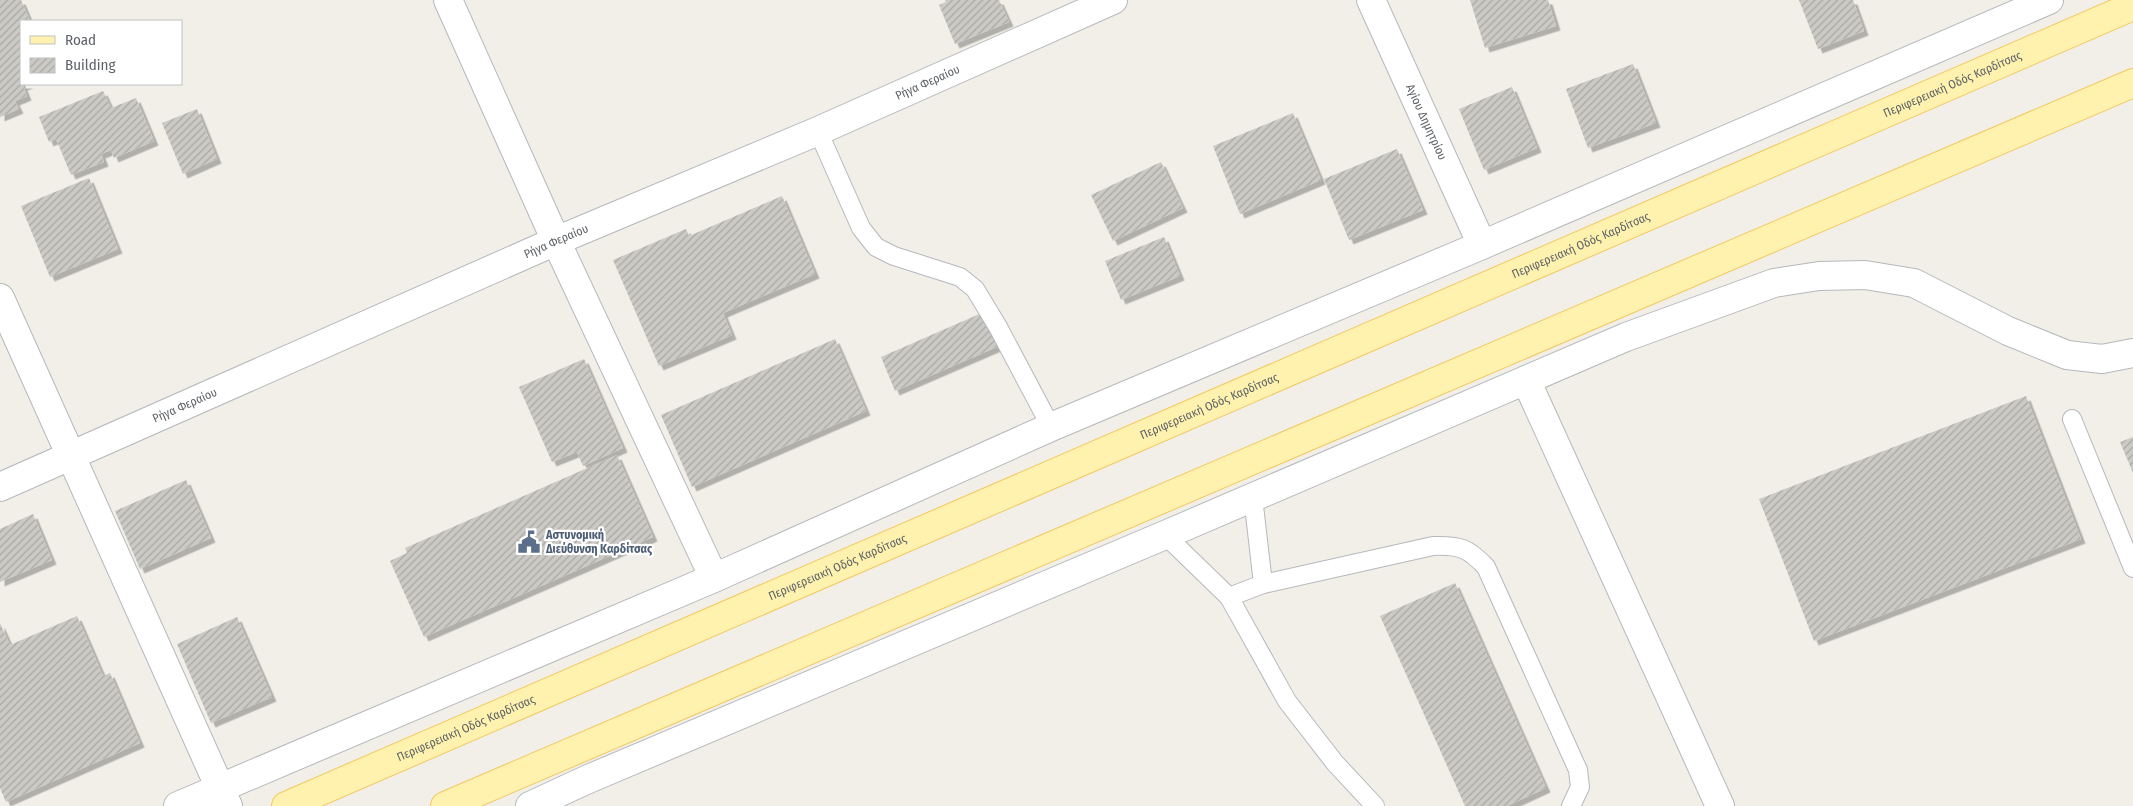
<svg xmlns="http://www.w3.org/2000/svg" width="2133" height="806" font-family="'Fira Sans Condensed',sans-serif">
<defs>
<pattern id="building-hatch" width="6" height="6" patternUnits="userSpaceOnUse" patternTransform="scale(1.25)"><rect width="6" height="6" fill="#cccac5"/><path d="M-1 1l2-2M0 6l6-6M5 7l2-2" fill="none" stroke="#a9a8a4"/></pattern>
<filter id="shadow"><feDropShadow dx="4.5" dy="4.5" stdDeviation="0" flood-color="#0004"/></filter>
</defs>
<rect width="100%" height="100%" fill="#f1efe8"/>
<g fill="url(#building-hatch)" filter="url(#shadow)">
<polygon points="0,0 21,0 30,21 21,21 21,84 29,84 23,86 27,96 15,101 19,109 0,117"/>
<polygon points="945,0 999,0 1009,22 955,44 939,5 946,2"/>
<polygon points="1470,0 1548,0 1556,26 1485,48"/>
<polygon points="1799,0 1853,0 1864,31 1818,49"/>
<polygon points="1633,64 1656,123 1588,148 1566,89"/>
<polygon points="1512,87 1537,148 1484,170 1459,109"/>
<polygon points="103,91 111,108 136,98 154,141 114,158 111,150 101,154 104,162 71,175 56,139 49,142 39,117"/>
<polygon points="197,109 217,159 183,174 162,123"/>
<polygon points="1293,113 1321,180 1240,214 1213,146"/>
<polygon points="1397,149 1423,210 1349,240 1324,179"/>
<polygon points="1161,162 1183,208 1113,241 1091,195"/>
<polygon points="89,178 118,249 50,277 21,206"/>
<polygon points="782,196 815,274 723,313 732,335 659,366 613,260 686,229 689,236"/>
<polygon points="1164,237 1180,276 1121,300 1105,261"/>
<polygon points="984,312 999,346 895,391 881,357"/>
<polygon points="835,339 866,411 692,487 661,415"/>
<polygon points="584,359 623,448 583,466 577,452 552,462 519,387"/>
<polygon points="2026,396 2081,539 1814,641 1759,499"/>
<polygon points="2133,437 2133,473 2120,442"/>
<polygon points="617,455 653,537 424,637 390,561 407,553 405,548"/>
<polygon points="186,480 211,538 140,569 115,511"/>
<polygon points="33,514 52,560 0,582 0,529"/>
<polygon points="1455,583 1546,788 1507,806 1465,806 1380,616"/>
<polygon points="77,616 103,676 110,673 140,743 6,802 0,788 0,623 10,645"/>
<polygon points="237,617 272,697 211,723 177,644"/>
</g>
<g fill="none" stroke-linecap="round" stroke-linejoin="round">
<defs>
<g id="service">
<polyline points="818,131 861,228 876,247 894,256 960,277 975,289 998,327 1051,427"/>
<polyline points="2072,419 2133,568"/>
<polyline points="1253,497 1263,584"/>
<polyline points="1165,535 1229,597 1287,701 1335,763 1375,806"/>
<path d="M 1229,597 L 1263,584 L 1433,546 C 1460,545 1468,548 1486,567 L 1578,770 L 1580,787 L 1571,806"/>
</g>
<g id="minor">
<polyline points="448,0 556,241 714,578"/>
<polyline points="0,298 228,806"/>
<polyline points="1526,380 1720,806"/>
<path id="s1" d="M 0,487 L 556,241 L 818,131 L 1113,0"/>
</g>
<g id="tertiary">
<path id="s2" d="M 1371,0 L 1482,245"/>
<polyline points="178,806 714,578 1051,427 1482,245 2049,0"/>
<polyline points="530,806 586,780 1165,535 1626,337 1774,283 1819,276 1865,275 1914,283 2008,331 2067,355 2102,359 2133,353"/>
</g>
<g id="primary">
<path id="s3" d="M 286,806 L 2133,6"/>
<polyline points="445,806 2133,83"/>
</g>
</defs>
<use href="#service" stroke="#b5b8bc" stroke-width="20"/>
<use href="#minor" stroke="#b5b8bc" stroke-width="30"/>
<use href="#tertiary" stroke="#b5b8bc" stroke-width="30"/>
<use href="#primary" stroke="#f2c960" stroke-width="30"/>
<use href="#service" stroke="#fff" stroke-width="18"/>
<use href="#minor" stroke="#fff" stroke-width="28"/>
<use href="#tertiary" stroke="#fff" stroke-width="28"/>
<use href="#primary" stroke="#fff2af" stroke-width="28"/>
</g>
<defs>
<symbol id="civic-bare" viewBox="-9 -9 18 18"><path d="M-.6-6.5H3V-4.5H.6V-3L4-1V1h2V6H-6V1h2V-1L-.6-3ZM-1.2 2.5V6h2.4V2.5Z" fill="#5c6f8a" stroke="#fff" stroke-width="2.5" paint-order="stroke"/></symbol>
</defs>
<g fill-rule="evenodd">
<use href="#civic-bare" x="513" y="526" width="32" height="32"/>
</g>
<g text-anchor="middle" stroke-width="4.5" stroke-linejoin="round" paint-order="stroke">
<g font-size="12" fill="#5f6368" stroke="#fff">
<text dy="4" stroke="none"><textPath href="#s1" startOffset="1012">Ρήγα Φεραίου</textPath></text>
<text dy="4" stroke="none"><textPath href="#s3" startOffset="1816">Περιφερειακή Οδός Καρδίτσας</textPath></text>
<text dy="4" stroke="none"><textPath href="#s2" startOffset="134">Αγίου Δημητρίου</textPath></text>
<text dy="4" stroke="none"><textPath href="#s1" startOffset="608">Ρήγα Φεραίου</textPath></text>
<text dy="4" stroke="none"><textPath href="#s3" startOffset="1411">Περιφερειακή Οδός Καρδίτσας</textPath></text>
<text dy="4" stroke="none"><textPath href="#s1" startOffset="202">Ρήγα Φεραίου</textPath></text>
<text dy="4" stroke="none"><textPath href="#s3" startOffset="1006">Περιφερειακή Οδός Καρδίτσας</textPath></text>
<text dy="4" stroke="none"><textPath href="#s3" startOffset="601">Περιφερειακή Οδός Καρδίτσας</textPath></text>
<text dy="4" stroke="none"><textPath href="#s3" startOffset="196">Περιφερειακή Οδός Καρδίτσας</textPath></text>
</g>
<g font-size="12" font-weight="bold" fill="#4e5e75" stroke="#fff" text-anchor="start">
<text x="546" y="539">Αστυνομική<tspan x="546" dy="14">Διεύθυνση Καρδίτσας</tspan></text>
</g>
</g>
<rect x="20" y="20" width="162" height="65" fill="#ffffff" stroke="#bfc1c3"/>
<rect x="30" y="36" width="25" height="8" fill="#fff2af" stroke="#bfc1c3"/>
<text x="65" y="45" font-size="15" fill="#5f6368">Road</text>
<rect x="30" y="58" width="25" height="15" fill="url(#building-hatch)" stroke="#bfc1c3"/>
<text x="65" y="70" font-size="15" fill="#5f6368">Building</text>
</svg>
